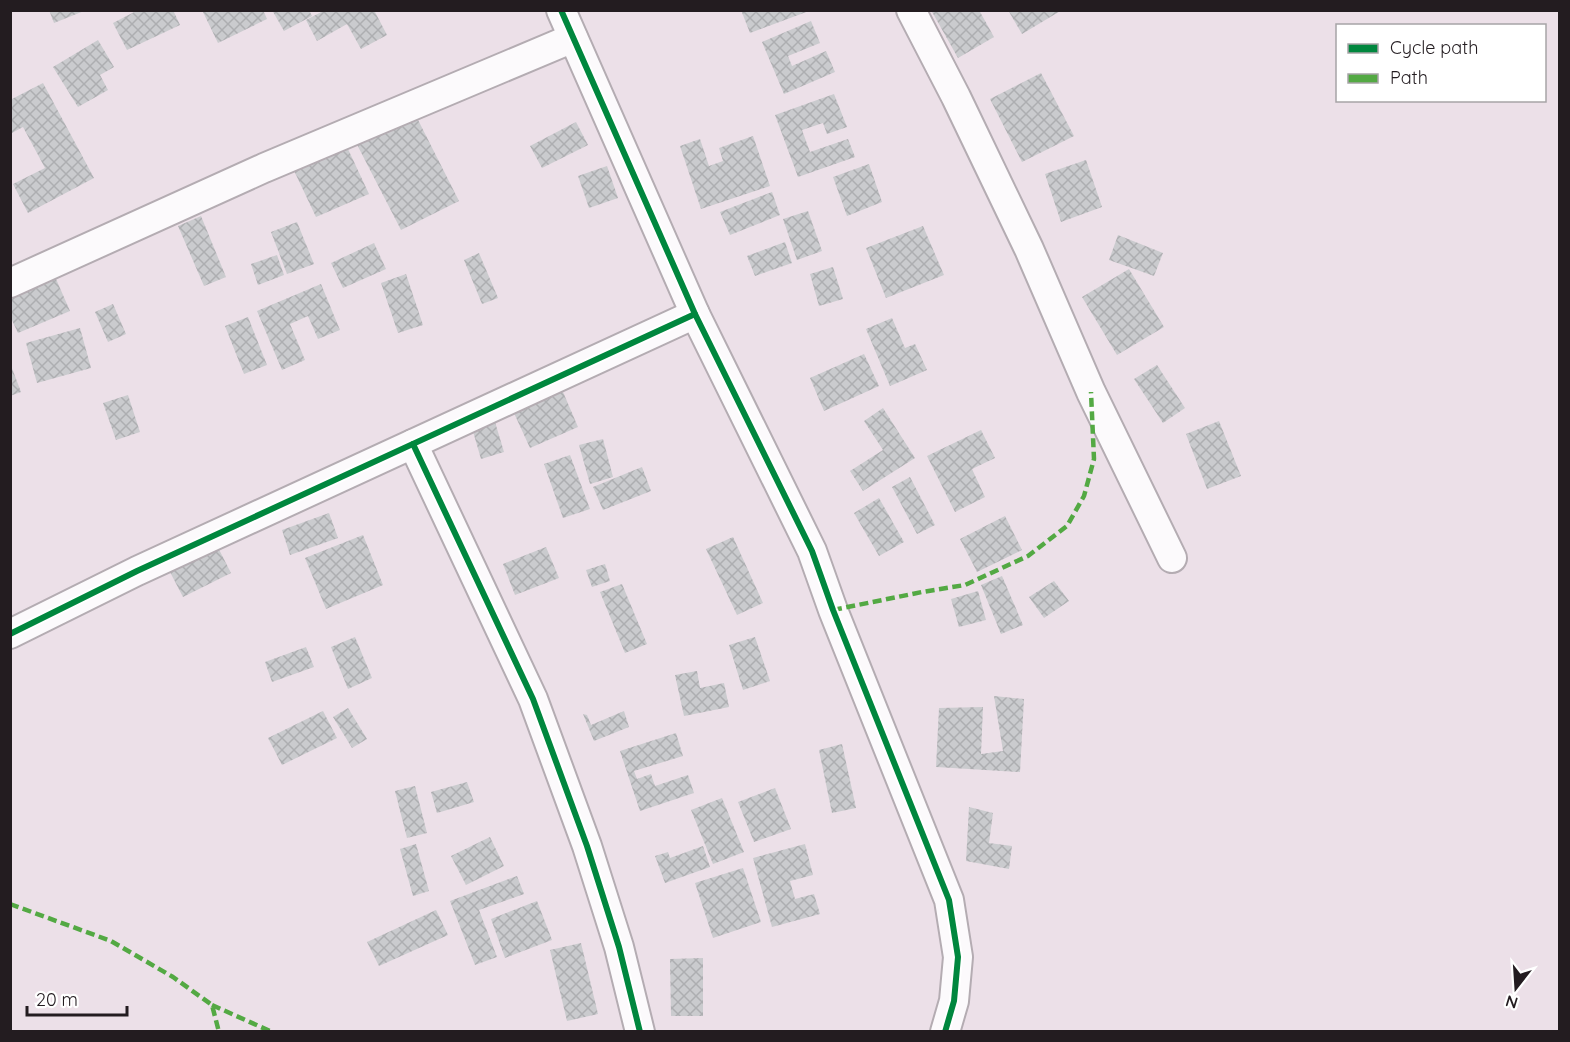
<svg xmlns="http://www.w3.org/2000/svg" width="1570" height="1042" font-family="Quicksand,sans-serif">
<defs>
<pattern id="building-cross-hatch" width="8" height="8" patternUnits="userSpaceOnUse" patternTransform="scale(1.5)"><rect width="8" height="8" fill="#cacbce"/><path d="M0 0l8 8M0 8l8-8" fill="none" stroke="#adaeb1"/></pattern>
</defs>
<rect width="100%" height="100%" fill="#ece0e8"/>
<g fill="url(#building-cross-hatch)">
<polygon points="49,10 84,10 84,11 54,23"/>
<polygon points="138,10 173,10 180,25 127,50 113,23"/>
<polygon points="202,10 263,10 267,19 218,43"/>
<polygon points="272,10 309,10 312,16 284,31"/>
<polygon points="325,10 374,10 387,35 361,49 347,24 317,41 306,20"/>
<polygon points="741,10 809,10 809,11 750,33"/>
<polygon points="931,10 979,10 994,37 958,58"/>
<polygon points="1008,10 1062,10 1022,34"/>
<polygon points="811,21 820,43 788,56 792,66 826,51 835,72 784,94 762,42"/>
<polygon points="98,40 114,67 100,75 108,90 78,107 53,67"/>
<polygon points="1041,73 1074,136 1022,162 990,99"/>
<polygon points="43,83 94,178 28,213 13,184 45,168 23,127 10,134 10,100"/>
<polygon points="834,94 847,127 827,134 823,123 802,130 810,152 848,139 855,157 798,177 775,115"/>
<polygon points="409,102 459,201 401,230 350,131"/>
<polygon points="576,122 588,145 542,168 530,146"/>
<polygon points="341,134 369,194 316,217 288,158"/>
<polygon points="753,136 770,186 701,209 680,146 700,139 709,166 723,161 719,148"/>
<polygon points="1086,160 1102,207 1061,222 1045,174"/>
<polygon points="869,164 882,202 847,216 833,177"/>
<polygon points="607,166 618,198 589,208 578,176"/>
<polygon points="772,192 780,215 730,235 720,212"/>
<polygon points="808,211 822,251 797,260 783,219"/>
<polygon points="201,216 226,277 204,286 178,226"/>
<polygon points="297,222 314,264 287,274 271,232"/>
<polygon points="923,226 944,275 886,298 866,248"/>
<polygon points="1118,235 1163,253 1154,276 1109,260"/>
<polygon points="785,242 792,263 755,276 747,256"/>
<polygon points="374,243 386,269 343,288 331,263"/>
<polygon points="479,253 498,298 482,304 464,260"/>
<polygon points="277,255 284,275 258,285 251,264"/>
<polygon points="46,256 70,311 18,333 10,316 10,271"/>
<polygon points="833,267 843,299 819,306 810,274"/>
<polygon points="1129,269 1164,327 1117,355 1082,297"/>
<polygon points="406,274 423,325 398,333 381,283"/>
<polygon points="321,284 340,330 318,339 308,316 290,324 305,360 282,370 257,311"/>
<polygon points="113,304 126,334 108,342 95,312"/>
<polygon points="248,317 267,365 244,374 225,326"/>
<polygon points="892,318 905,348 915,344 927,370 890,386 866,329"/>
<polygon points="80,328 91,368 37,383 26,343"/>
<polygon points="864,354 879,386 824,411 810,378"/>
<polygon points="10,363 21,392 10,396"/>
<polygon points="1157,365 1185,408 1163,423 1134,379"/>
<polygon points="557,378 578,427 530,448 508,400"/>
<polygon points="128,395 140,432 116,440 103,403"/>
<polygon points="883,408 915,458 863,491 850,471 883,450 864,421"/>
<polygon points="1219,421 1241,476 1207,489 1186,434"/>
<polygon points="495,422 504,452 481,459 472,428"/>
<polygon points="981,430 995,458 972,469 985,497 955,512 927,456"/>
<polygon points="603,439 613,477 590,484 579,445"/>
<polygon points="570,455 590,509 563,518 544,464"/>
<polygon points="642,467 651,491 603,510 593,487"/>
<polygon points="910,477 935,525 917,534 892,487"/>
<polygon points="879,498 904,542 879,556 854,513"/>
<polygon points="329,513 338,538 290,555 282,530"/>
<polygon points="1005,516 1022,550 977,572 960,539"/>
<polygon points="206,524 231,573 183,597 158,549"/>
<polygon points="363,535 383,585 326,609 305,558"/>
<polygon points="733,537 763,603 737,615 706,549"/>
<polygon points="546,547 559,578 515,595 503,564"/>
<polygon points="605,564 610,581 592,587 586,570"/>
<polygon points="1002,576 1023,625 1001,634 981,585"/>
<polygon points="1054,581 1069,601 1044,618 1029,597"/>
<polygon points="622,584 647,644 625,653 600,592"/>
<polygon points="978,591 986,620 959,627 951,599"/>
<polygon points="355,637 372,678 348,689 331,647"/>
<polygon points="755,637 770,681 743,690 729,645"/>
<polygon points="306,647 314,667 272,682 265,662"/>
<polygon points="697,671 700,688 724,683 729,707 684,716 675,675"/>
<polygon points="994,696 1024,699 1020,772 936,767 939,708 983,707 981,754 1003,751"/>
<polygon points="348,708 367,739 352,748 333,717"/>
<polygon points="323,711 337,738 282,765 268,738"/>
<polygon points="624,711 629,727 594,741 583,714 587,715 591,725"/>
<polygon points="676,733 683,756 634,771 637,779 651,774 655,786 688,775 694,793 640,811 620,751"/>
<polygon points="842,744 856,808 832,813 819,750"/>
<polygon points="467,782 474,802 437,813 431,792"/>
<polygon points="415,786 427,833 407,838 395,791"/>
<polygon points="775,788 791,829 754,842 738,802"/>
<polygon points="722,798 744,852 713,864 691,810"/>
<polygon points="969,807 993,813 989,843 1012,846 1009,869 966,861"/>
<polygon points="490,837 504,866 466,885 451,856"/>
<polygon points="416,844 429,891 413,896 400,849"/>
<polygon points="805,844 813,875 790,881 795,899 814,894 820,914 772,927 753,858"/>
<polygon points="703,846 710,867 665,883 655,856 668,852 670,858"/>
<polygon points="743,868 761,922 713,938 695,883"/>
<polygon points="517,876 524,894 479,910 497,957 475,965 450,901"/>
<polygon points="537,901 552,940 505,958 491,919"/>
<polygon points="436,910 448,935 379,966 367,942"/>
<polygon points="581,943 598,1014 567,1021 550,950"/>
<polygon points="703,958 703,1016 671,1016 670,959"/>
</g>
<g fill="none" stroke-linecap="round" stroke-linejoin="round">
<defs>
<g id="minor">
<polyline points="561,10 695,314 812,551 833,610 949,900 958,957 954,1001 945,1032"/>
<polyline points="911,10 956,97 1029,249 1091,392 1172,558"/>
<polyline points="10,283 264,168 573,38"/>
<polyline points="413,444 533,699 587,846 619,947 640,1032"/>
<polyline points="10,634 137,571 695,314"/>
</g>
</defs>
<use href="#minor" stroke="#b4acb2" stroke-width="32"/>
<use href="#minor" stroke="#fcfafc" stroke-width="28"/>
<g stroke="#53a943" stroke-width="4.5" stroke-dasharray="9 4.5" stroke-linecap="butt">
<polyline points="833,610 922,592 965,585 1028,556 1067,526 1084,496 1094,459 1091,392"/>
<polyline points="10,904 111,941 173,977 212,1005 219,1032"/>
<polyline points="212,1005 272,1032"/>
</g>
<defs>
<g id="cycleway">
<polyline points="561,10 695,314 812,551 833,610 949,900 958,957 954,1001 945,1032"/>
<polyline points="413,444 533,699 587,846 619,947 640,1032"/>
<polyline points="10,634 137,571 695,314"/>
</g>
</defs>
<use href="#cycleway" stroke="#fff" stroke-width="10"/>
<use href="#cycleway" stroke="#00873e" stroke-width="6"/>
</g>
<rect width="1570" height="1042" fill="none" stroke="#231c20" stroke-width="24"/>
<rect x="1336" y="24" width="210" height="78" fill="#ffffff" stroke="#a7a4a6" stroke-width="1.5"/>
<rect x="1348" y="44" width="30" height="9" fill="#00873e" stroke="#a7a4a6" stroke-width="1.5"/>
<text x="1390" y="54" font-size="18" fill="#231c20">Cycle path</text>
<rect x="1348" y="74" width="30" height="9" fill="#53a943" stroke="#a7a4a6" stroke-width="1.5"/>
<text x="1390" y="84" font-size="18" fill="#231c20">Path</text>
<g transform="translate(1516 988) rotate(197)" stroke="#ffffff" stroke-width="4.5" paint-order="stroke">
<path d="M0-4.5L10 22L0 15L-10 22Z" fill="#231c20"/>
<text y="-9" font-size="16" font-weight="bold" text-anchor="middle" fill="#231c20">N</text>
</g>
<path d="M27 1006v9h100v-9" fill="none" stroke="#231c20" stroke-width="3"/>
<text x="36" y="1006" font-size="18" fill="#231c20" stroke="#ffffff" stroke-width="4.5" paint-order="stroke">20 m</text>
</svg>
